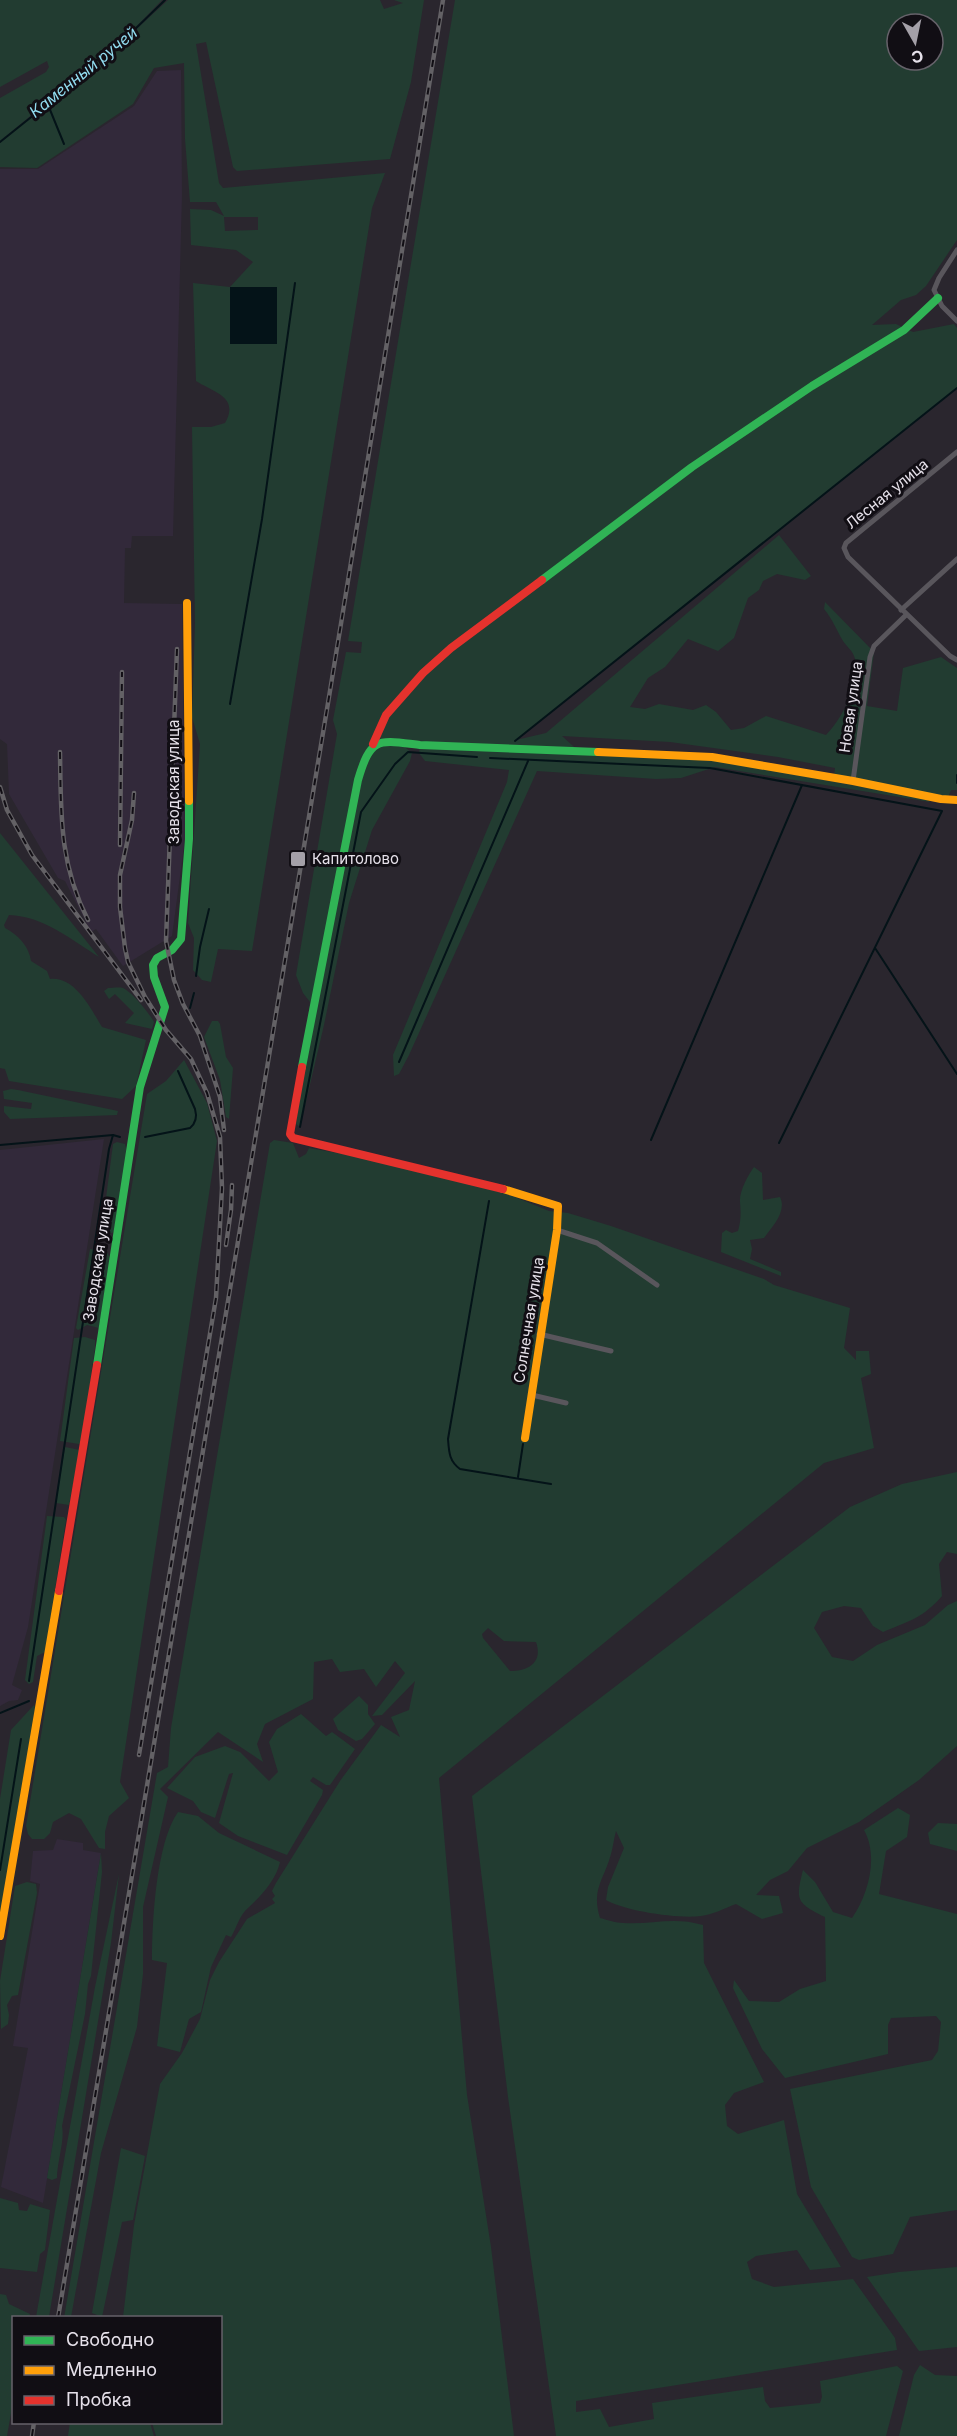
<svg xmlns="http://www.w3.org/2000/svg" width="957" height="2436" font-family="Inter,sans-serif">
<rect width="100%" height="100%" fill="#2a262e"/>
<g fill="#32293a">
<polygon points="181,70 182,195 173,536 132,536 131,548 125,548 124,603 182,604 185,839 172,936 123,966 96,929 91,932 65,881 58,878 9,794 7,744 0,739 0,169 38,169 134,106 157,71"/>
<polygon points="104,1139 28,1627 12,1685 22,1690 18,1700 9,1701 0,1706 0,1150"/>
<polygon points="57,1839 83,1843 83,1850 101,1853 43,2203 1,2187 28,2048 13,2046 40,1884 30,1881 33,1851 53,1850"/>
</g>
<g fill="#223c31" fill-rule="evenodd">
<polygon points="0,0 162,0 130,33 45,99 34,113 0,141 0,98 46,72 49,67 47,61 0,87"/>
<path d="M 168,0 L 380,0 L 384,9 L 403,3 L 394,0 L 424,0 L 411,82 L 390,159 L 237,171 L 233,167 L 206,42 L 196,44 L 219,183 L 223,188 L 385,173 L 372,208 L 252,951 L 218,949 L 211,982 L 202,980 L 193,970 L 194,938 L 188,923 L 200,744 L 192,717 L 195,624 L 192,427 L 211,427 L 225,423 C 240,397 213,392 196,381 L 193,283 L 230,287 L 253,262 L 236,250 L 191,245 L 190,209 L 211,210 L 224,216 L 216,202 L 190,202 L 185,139 L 184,63 L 154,68 L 133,104 L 37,168 L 0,167 L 0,143 L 36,114 L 46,100 L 117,47 ZM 224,217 L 258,217 L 258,230 L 225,231 Z"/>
<path d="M 455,0 L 957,0 L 957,240 L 926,286 L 916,295 L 901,300 L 872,325 L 896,324 L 913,332 L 954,324 L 957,328 L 957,388 L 516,740 L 546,733 L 779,535 L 811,576 L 805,580 L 777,574 L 763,581 L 759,590 L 748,598 L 734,638 L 718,651 L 688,639 L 665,667 L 648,678 L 630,707 L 645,709 L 659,704 L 693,710 L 706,705 L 716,712 L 731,730 L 744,728 L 766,716 L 826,735 C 842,719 864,679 854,656 C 852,650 846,646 843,641 C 836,629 833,620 824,609 L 825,602 L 874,652 L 867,706 L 897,711 L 903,668 L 941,657 L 957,668 L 957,790 L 951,790 L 947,800 L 941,799 L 940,795 L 834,777 L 835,768 L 778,757 L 670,742 L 562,736 L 583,755 L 713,760 L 925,798 L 930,802 L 715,767 L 681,778 L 656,779 L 537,771 L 409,1055 L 399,1074 L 394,1076 L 393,1055 L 507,782 L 509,770 L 425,761 L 419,753 L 420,745 L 424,741 L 395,739 L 412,753 L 410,761 L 372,830 L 349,903 L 324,1025 L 300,1127 L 296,1124 L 310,1002 L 303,993 L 296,975 L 337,734 L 333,720 L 346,652 L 361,653 L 362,642 L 348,641 ZM 897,24 L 933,24 L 933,60 L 897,60 Z"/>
<path d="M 0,833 L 99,957 C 72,940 43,916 9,915 L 4,925 L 5,928 C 18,935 29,946 31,961 L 47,971 L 50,979 C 75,976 91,1009 102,1027 L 146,1040 L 136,1086 L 122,1099 L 9,1081 L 5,1069 L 0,1068 Z"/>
<path d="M 108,988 C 112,988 119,987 123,988 C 131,991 150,1014 154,1022 L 152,1029 L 125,1023 L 134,1013 L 115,994 L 109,999 L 104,991 Z"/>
<polygon points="212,1021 218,1021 220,1024 226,1057 233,1068 229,1119 226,1117 220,1080 204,1037"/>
<polygon points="184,1060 207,1103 217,1141 120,1782 129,1798 109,1816 105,1832 105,1849 99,1848 81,1819 69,1813 53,1822 50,1833 44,1839 32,1839 28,1834 26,1826 147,1094 166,1081"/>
<polygon points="11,1089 18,1090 118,1111 117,1115 10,1119 4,1112 4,1106 31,1109 32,1103 4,1099 3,1091"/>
<path d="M 274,1140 L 293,1143 L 299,1158 L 306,1154 L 309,1148 L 366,1158 L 471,1184 L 515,1197 L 549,1211 L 568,1213 L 611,1226 L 764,1279 L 774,1285 L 850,1308 L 844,1348 L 856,1360 L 856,1351 L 869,1351 L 871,1374 L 861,1378 L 874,1448 L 824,1463 L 439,1778 L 467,2095 L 491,2247 L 514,2436 L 156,2436 L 152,2423 L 220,2422 L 220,2318 L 123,2317 L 134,2225 L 160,2084 L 182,2053 L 200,2019 L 210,1980 L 219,1962 L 247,1919 L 275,1903 L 272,1899 L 275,1896 L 272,1891 L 276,1883 L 340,1781 L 381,1725 L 400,1737 L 391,1717 L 409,1710 L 415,1681 L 382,1715 L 372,1716 L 405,1673 L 395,1661 L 376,1687 L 364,1669 L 340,1672 L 332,1659 L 314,1662 L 313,1699 L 265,1724 L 257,1744 L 263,1762 L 218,1732 L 160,1789 L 168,1797 L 143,1907 L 143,1974 L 137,2027 L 101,2153 L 71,2317 L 64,2318 L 157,1773 L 168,1767 L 171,1728 L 270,1143 ZM 488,1628 L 504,1641 L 536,1642 C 543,1662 529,1671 510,1671 L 483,1638 L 482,1634 Z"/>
<polygon points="117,1142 125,1144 127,1152 114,1231 112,1233 103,1232 102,1229 113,1144"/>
<path d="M 754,1167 L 762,1173 L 763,1200 L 780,1197 C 787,1211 773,1226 764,1238 L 750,1240 L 752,1249 L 750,1259 L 781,1272 L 781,1276 L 721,1252 L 722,1233 L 726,1230 L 732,1233 L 738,1231 C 741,1221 741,1213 740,1202 C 739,1192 748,1175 754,1167 Z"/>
<polygon points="90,1249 107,1252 110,1258 99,1328 87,1325 78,1330 76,1328"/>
<polygon points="85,1337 95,1340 95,1347 82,1442 79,1444 60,1441 74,1338"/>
<polygon points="65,1447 80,1450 69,1505 56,1503"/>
<path d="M 957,1472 L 957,1554 L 947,1552 L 939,1564 L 942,1596 C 923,1618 909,1621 883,1632 L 873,1626 L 861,1608 L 844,1606 L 822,1612 L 814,1628 L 832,1657 L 853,1661 L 877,1645 L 925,1625 L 948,1605 L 957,1601 L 957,1746 L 919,1780 L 859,1822 L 807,1848 L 788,1871 L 770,1880 L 756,1895 L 779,1896 L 783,1913 L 762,1919 L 736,1904 C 725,1908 712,1915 701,1916 C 678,1919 625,1911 606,1900 L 608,1887 L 624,1848 L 616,1831 C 614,1838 613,1847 611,1854 C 604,1880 591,1889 600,1918 C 608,1920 616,1923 623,1923 C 651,1925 673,1916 703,1925 L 704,1963 L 764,2082 L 734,2093 L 725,2105 L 727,2126 L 738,2134 L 784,2120 L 797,2194 L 841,2267 L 810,2270 L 797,2250 L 756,2256 L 747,2262 L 752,2279 L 774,2287 L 853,2279 L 895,2338 L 897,2350 L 576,2401 L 576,2412 L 600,2409 L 609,2427 L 654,2419 L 652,2403 L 763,2387 L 765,2401 L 770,2408 L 820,2403 L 822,2397 L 820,2381 L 897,2366 L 903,2371 L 886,2436 L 556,2436 L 508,2097 L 472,1796 L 850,1507 L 902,1484 Z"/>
<polygon points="47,1516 64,1517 66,1520 45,1652 37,1656 33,1682 29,1684 25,1680"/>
<polygon points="359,1696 368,1705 368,1714 375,1724 362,1739 356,1741 338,1730 333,1719"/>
<polygon points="34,1705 35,1708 0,1918 0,1799 11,1730"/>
<polygon points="301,1714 326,1736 332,1732 355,1749 330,1785 326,1785 313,1777 310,1781 323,1790 322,1795 287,1855 238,1836 219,1823 233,1773 229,1774 215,1818 201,1812 193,1801 167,1788 195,1757 225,1746 240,1752 269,1781 278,1772 269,1742 277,1729"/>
<path d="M 898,1808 L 910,1815 L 907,1837 L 886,1851 L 879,1894 L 957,1914 L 957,2210 L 910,2217 L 893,2254 L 859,2260 L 852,2257 L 811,2187 L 790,2089 L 932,2060 L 938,2051 L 941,2022 L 936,2016 L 891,2018 L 888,2025 L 888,2054 L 785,2078 L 762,2049 L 733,1988 L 734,1980 L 749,2001 L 779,2002 L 800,1989 L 826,1981 L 825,1917 C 797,1903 795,1901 803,1870 L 815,1882 L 833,1912 L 852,1918 C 868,1895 879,1857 864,1830 Z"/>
<path d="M 178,1812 L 198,1816 L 219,1833 L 280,1862 C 276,1880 261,1896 248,1908 C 240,1914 236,1929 231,1937 L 226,1935 L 211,1967 L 201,2012 L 189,2019 L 180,2052 L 157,2046 L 167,1963 L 152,1960 C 152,1922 156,1843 178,1812 Z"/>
<polygon points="938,1823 957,1824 957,1851 930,1844 928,1833"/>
<path d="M 101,1853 L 102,1872 L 91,1976 L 88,1984 L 85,2014 L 62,2126 C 65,2140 57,2162 57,2178 L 52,2180 L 47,2178 Z"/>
<polygon points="119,1874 111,1943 49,2317 36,2317 95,1987"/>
<polygon points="27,1882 36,1884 37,1893 18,1995 12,1996 7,2005 9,2015 8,2024 1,2029 0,1981 15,1886"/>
<polygon points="121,2148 145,2156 133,2220 122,2222 102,2317 92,2313"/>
<polygon points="0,2198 18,2203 19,2210 27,2211 30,2204 50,2210 45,2250 40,2254 37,2272 0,2268"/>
<polygon points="957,2267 957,2347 919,2351 867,2277 899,2272"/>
<polygon points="0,2294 6,2295 9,2304 30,2314 29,2317 14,2318 13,2402 7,2436 0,2436"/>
<polygon points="920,2365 935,2375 957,2376 957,2436 899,2436 914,2375"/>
<polygon points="70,2422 150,2423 154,2436 68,2436"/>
</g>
<rect fill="#041318" x="230" y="287" width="47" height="57"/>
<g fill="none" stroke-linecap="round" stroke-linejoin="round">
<g stroke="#041318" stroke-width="2">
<polyline points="46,100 64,144"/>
<polyline points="0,142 35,114 46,100 130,34 165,0"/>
<polyline points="230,704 262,519 295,283"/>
<polyline points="515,741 957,388"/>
<polyline points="490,758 710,768 942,811 779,1143"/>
<polyline points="957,775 957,783"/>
<polyline points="875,948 957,1074"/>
<polyline points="196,976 200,947 209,909"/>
<polyline points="190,1008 194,993"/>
<polyline points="399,1062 528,761"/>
<polyline points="300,1127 361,812 395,764 408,752 477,757"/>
<path d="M 145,1137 L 190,1128 C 196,1123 197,1116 195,1109 L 178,1071"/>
<polyline points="651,1140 802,785"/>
<polyline points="0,1145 113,1135"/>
<path d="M 489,1201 L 448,1439 C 449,1452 449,1461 460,1469 L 551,1484"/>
<polyline points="518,1477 523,1444"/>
<polyline points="29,1681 109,1149 113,1135 120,1137"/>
<polyline points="0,1713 29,1701"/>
<polyline points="0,1870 21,1739"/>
</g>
<g stroke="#59565c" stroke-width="5">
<polyline points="957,250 939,278 934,290 942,306 957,321"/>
<polyline points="957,452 846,543 844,548 848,557 950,656 957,660"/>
<polyline points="901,610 957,559"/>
<polyline points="853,781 870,657 874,646 906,615"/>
<polyline points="557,1230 597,1243 657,1285"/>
<polyline points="539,1334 611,1351"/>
<polyline points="532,1395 566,1403"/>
</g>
<g stroke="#30b455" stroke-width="8">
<polyline points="542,580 692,467 812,386 904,330 938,298"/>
<path d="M 302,1067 L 358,780 C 371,736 378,740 420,745 L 598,752"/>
<polyline points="97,1365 140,1087 165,1007 154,977 153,965 157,958 172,950 181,939 189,839 189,801"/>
</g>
<g stroke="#ff9f0a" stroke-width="8">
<polyline points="187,603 189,801"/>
<polyline points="598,752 712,757 853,781 941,799 957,800"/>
<polyline points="503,1189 558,1206 557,1230 525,1438"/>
<polyline points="0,1936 59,1591"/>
</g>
<g stroke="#e5322d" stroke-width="8">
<polyline points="373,744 386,715 423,673 451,648 542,580"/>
<polyline points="302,1067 290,1134 293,1138 503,1189"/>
<polyline points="59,1591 97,1365"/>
</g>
<defs>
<g id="rail">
<polyline points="177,649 166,941 174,980 183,1004 200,1036 220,1097 224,1130"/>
<path d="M 60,752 C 61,813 59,864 88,920"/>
<polyline points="0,787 7,810 32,855 141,1000"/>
<polyline points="134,793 132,820 120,875 120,907 125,948 128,962 145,997 166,1030 191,1059 207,1093 220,1137 222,1188 216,1298 139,1755"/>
<polyline points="120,845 122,672"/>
<polyline points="226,1245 231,1210 232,1185"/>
<polyline points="58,2318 329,697 443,0"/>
<polyline points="32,2436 34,2422"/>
</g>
</defs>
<use href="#rail" stroke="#636165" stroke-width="4.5"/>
<use href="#rail" stroke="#110e14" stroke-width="2" stroke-dasharray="7" stroke-linecap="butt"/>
</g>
<rect fill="#a4a0a8" stroke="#110e14" stroke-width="2" x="290" y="851" width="16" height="16" rx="3"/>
<g text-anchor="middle" stroke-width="6" stroke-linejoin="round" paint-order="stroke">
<g font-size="15" fill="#e6e1ea" stroke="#110e14">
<text transform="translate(887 494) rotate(-39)" y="5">Лесная улица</text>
<text transform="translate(851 707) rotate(-82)" y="5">Новая улица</text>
<text transform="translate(174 782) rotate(-90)" y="5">Заводская улица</text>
<text transform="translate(98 1260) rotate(-81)" y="5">Заводская улица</text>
<text transform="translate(529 1320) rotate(-81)" y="5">Солнечная улица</text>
</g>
<g font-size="15" fill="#e6e1ea" stroke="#110e14" text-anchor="start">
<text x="312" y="864">Капитолово</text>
</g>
<g font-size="16" font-style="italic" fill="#91dbef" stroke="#110e14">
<text transform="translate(83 72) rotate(-39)" y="6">Каменный ручей</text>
</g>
</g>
<rect x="12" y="2316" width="210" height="108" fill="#110e14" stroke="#66626a" stroke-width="1.5"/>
<rect x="24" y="2336" width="30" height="9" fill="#30b455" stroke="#66626a" stroke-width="1.5"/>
<text x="66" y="2346" font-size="18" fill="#e6e1ea">Свободно</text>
<rect x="24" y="2366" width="30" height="9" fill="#ff9f0a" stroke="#66626a" stroke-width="1.5"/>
<text x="66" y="2376" font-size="18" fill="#e6e1ea">Медленно</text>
<rect x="24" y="2396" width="30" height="9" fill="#e5322d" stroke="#66626a" stroke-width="1.5"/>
<text x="66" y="2406" font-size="18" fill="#e6e1ea">Пробка</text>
<g transform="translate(915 42) rotate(171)"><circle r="28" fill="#110e14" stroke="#66626a" stroke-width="1.5"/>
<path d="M0-4.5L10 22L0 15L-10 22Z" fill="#a4a0a8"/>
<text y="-9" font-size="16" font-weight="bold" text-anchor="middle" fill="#e6e1ea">С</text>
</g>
</svg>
